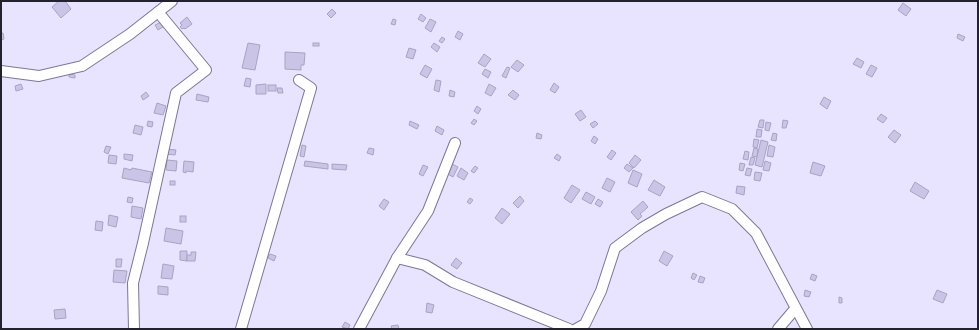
<svg xmlns="http://www.w3.org/2000/svg" width="979" height="330" font-family="'Space Grotesk',sans-serif">
<rect width="100%" height="100%" fill="#e8e4ff"/>
<g fill="#cac5e6" stroke="#a8a3c3">
<polygon points="59,1 65,1 71,9 61,18 52,7"/>
<polygon points="903,3 911,9 906,16 898,10"/>
<polygon points="332,9 336,13 331,18 327,14"/>
<polygon points="421,14 426,18 423,22 418,19"/>
<polygon points="187,17 192,24 185,29 184,28 182,29 180,27 182,25 180,23"/>
<polygon points="393,19 396,20 395,25 391,24"/>
<polygon points="430,19 436,22 431,32 425,28"/>
<polygon points="161,22 163,27 158,30 155,25"/>
<polygon points="458,31 463,34 460,40 455,37"/>
<polygon points="1,33 3,33 4,39 1,40 1,44"/>
<polygon points="958,34 965,37 963,41 957,38"/>
<polygon points="442,37 445,39 442,43 439,41"/>
<polygon points="248,43 260,45 255,70 242,68"/>
<rect x="313" y="43" width="6" height="3"/>
<polygon points="434,43 440,47 437,52 431,47"/>
<polygon points="409,48 416,50 413,59 406,57"/>
<polygon points="285,52 305,53 304,65 301,65 301,70 285,69"/>
<polygon points="484,54 491,59 485,67 478,63"/>
<polygon points="857,58 864,62 861,68 853,64"/>
<polygon points="517,60 524,65 518,72 511,67"/>
<polygon points="425,65 432,69 427,78 420,74"/>
<polygon points="871,65 877,68 872,77 866,74"/>
<polygon points="507,67 510,68 506,78 502,76"/>
<polygon points="485,69 491,72 488,78 482,74"/>
<polygon points="69,74 75,75 75,78 69,77"/>
<polygon points="246,78 251,79 250,87 244,86"/>
<polygon points="436,80 441,81 439,92 434,90"/>
<polygon points="554,83 559,87 555,93 550,90"/>
<polygon points="21,84 23,89 16,91 15,86"/>
<polygon points="266,84 266,94 256,94 256,85"/>
<polygon points="489,84 496,88 491,96 485,93"/>
<rect x="268" y="85" width="8" height="6"/>
<polygon points="277,88 282,88 283,93 278,93"/>
<polygon points="450,90 455,92 454,97 449,96"/>
<polygon points="513,90 519,95 515,100 508,95"/>
<polygon points="146,92 149,96 143,100 141,96"/>
<polygon points="197,94 209,97 208,102 196,100"/>
<polygon points="824,97 831,101 827,109 820,104"/>
<polygon points="157,103 166,106 163,115 154,113"/>
<polygon points="477,106 481,109 478,114 474,111"/>
<polygon points="581,110 586,117 580,121 575,114"/>
<polygon points="881,114 887,118 883,123 877,119"/>
<polygon points="474,119 477,121 474,125 471,123"/>
<polygon points="760,120 764,120 763,128 758,127"/>
<polygon points="783,120 788,121 786,128 782,128"/>
<polygon points="148,121 153,122 152,127 147,126"/>
<polygon points="410,121 419,125 417,129 409,125"/>
<polygon points="595,121 598,124 593,128 590,124"/>
<polygon points="766,122 771,123 769,131 765,130"/>
<polygon points="135,125 143,127 141,135 133,133"/>
<polygon points="437,126 444,130 442,135 435,131"/>
<polygon points="757,129 762,130 761,137 756,137"/>
<polygon points="894,130 901,135 895,143 888,137"/>
<polygon points="537,133 542,135 541,139 536,138"/>
<polygon points="773,133 777,134 776,141 771,140"/>
<polygon points="594,136 598,139 595,144 591,141"/>
<polygon points="754,139 759,140 757,148 753,147"/>
<polygon points="761,140 768,142 762,167 755,165"/>
<polygon points="302,145 306,146 304,157 300,156"/>
<polygon points="769,145 775,147 773,157 767,156"/>
<polygon points="106,146 111,147 108,154 104,152"/>
<polygon points="369,148 374,149 373,155 367,153"/>
<polygon points="754,148 758,149 757,157 752,156"/>
<polygon points="166,149 176,150 175,155 166,154"/>
<polygon points="612,150 616,153 611,160 607,157"/>
<polygon points="745,151 749,152 748,160 743,159"/>
<polygon points="124,154 133,155 132,161 124,159"/>
<polygon points="557,154 561,157 559,161 554,158"/>
<polygon points="109,155 117,156 116,164 108,163"/>
<polygon points="635,155 641,160 634,168 629,163"/>
<polygon points="751,157 755,158 753,165 749,165"/>
<polygon points="167,160 177,161 176,171 166,170"/>
<polygon points="184,161 194,162 193,172 186,171 186,173 183,172"/>
<polygon points="305,161 328,164 328,169 304,166"/>
<polygon points="765,161 771,163 769,171 763,170"/>
<polygon points="813,162 825,166 821,176 810,173"/>
<polygon points="740,163 745,164 743,171 739,170"/>
<polygon points="332,164 347,165 346,170 332,169"/>
<polygon points="452,164 458,167 453,177 446,173"/>
<polygon points="627,164 633,168 629,172 624,168"/>
<polygon points="423,165 428,167 423,176 419,174"/>
<polygon points="475,166 478,168 474,173 471,171"/>
<polygon points="124,168 131,170 132,168 152,172 149,183 122,178"/>
<polygon points="461,168 468,173 464,180 457,176"/>
<polygon points="747,168 752,169 750,176 745,175"/>
<polygon points="633,170 642,174 637,187 628,183"/>
<polygon points="755,172 762,173 760,181 754,180"/>
<polygon points="607,178 615,182 610,192 602,188"/>
<polygon points="654,180 665,187 660,196 648,190"/>
<rect x="170" y="181" width="5" height="4"/>
<polygon points="915,182 929,191 924,199 910,191"/>
<polygon points="572,185 580,190 571,203 564,198"/>
<polygon points="737,186 745,187 744,195 736,193"/>
<polygon points="586,192 595,197 591,204 582,199"/>
<polygon points="520,196 524,201 518,208 513,203"/>
<polygon points="128,197 133,198 132,203 127,202"/>
<polygon points="470,198 473,200 470,204 467,202"/>
<polygon points="384,199 389,202 384,210 379,206"/>
<polygon points="598,199 603,202 600,207 595,204"/>
<polygon points="643,201 648,207 640,214 642,216 638,220 631,212"/>
<polygon points="132,206 143,208 141,219 131,217"/>
<polygon points="502,208 510,214 502,224 495,218"/>
<polygon points="109,215 118,217 116,227 108,225"/>
<rect x="180" y="216" width="6" height="6"/>
<polygon points="96,221 103,222 102,231 95,230"/>
<polygon points="166,228 183,231 181,244 164,241"/>
<polygon points="180,251 187,251 187,261 180,260"/>
<polygon points="664,251 673,256 667,266 659,261"/>
<polygon points="191,252 196,252 195,261 187,261 187,255 191,255"/>
<polygon points="270,254 276,256 274,261 268,258"/>
<polygon points="456,258 462,263 457,269 451,265"/>
<polygon points="116,259 122,259 121,267 116,267"/>
<polygon points="163,264 174,266 172,279 161,278"/>
<polygon points="114,270 127,271 125,283 113,282"/>
<polygon points="693,273 697,275 694,280 691,278"/>
<polygon points="812,274 817,276 815,281 810,279"/>
<polygon points="700,276 705,278 703,283 698,282"/>
<polygon points="158,286 168,287 168,295 158,294"/>
<polygon points="805,290 811,292 809,297 804,296"/>
<polygon points="937,290 947,294 943,303 933,299"/>
<polygon points="839,297 842,298 842,303 839,303"/>
<polygon points="427,303 434,305 432,313 426,312"/>
<polygon points="65,309 66,318 55,319 54,310"/>
<polygon points="345,322 350,325 348,329 342,327"/>
<polygon points="398,325 399,329 392,329 391,326"/>
</g>
<g fill="none" stroke-linecap="round" stroke-linejoin="round">
<defs>
<g id="minor">
<polyline points="1,71 39,76 82,66 130,34 172,1"/>
<polyline points="397,258 425,265 453,282 569,329"/>
<polyline points="134,329 133,283 143,243 176,93 206,70 158,12"/>
<polyline points="241,329 311,88 299,80"/>
<polyline points="359,329 397,258 428,211 455,143"/>
<polyline points="576,329 585,324 601,291 615,248 642,228 666,214 702,197 732,209 756,233 807,329"/>
<polyline points="778,329 795,309"/>
</g>
</defs>
<use href="#minor" stroke="#7c7796" stroke-width="12"/>
<use href="#minor" stroke="#fff" stroke-width="10"/>
</g>
<rect width="979" height="330" fill="none" stroke="#23212e" stroke-width="4"/>
</svg>
